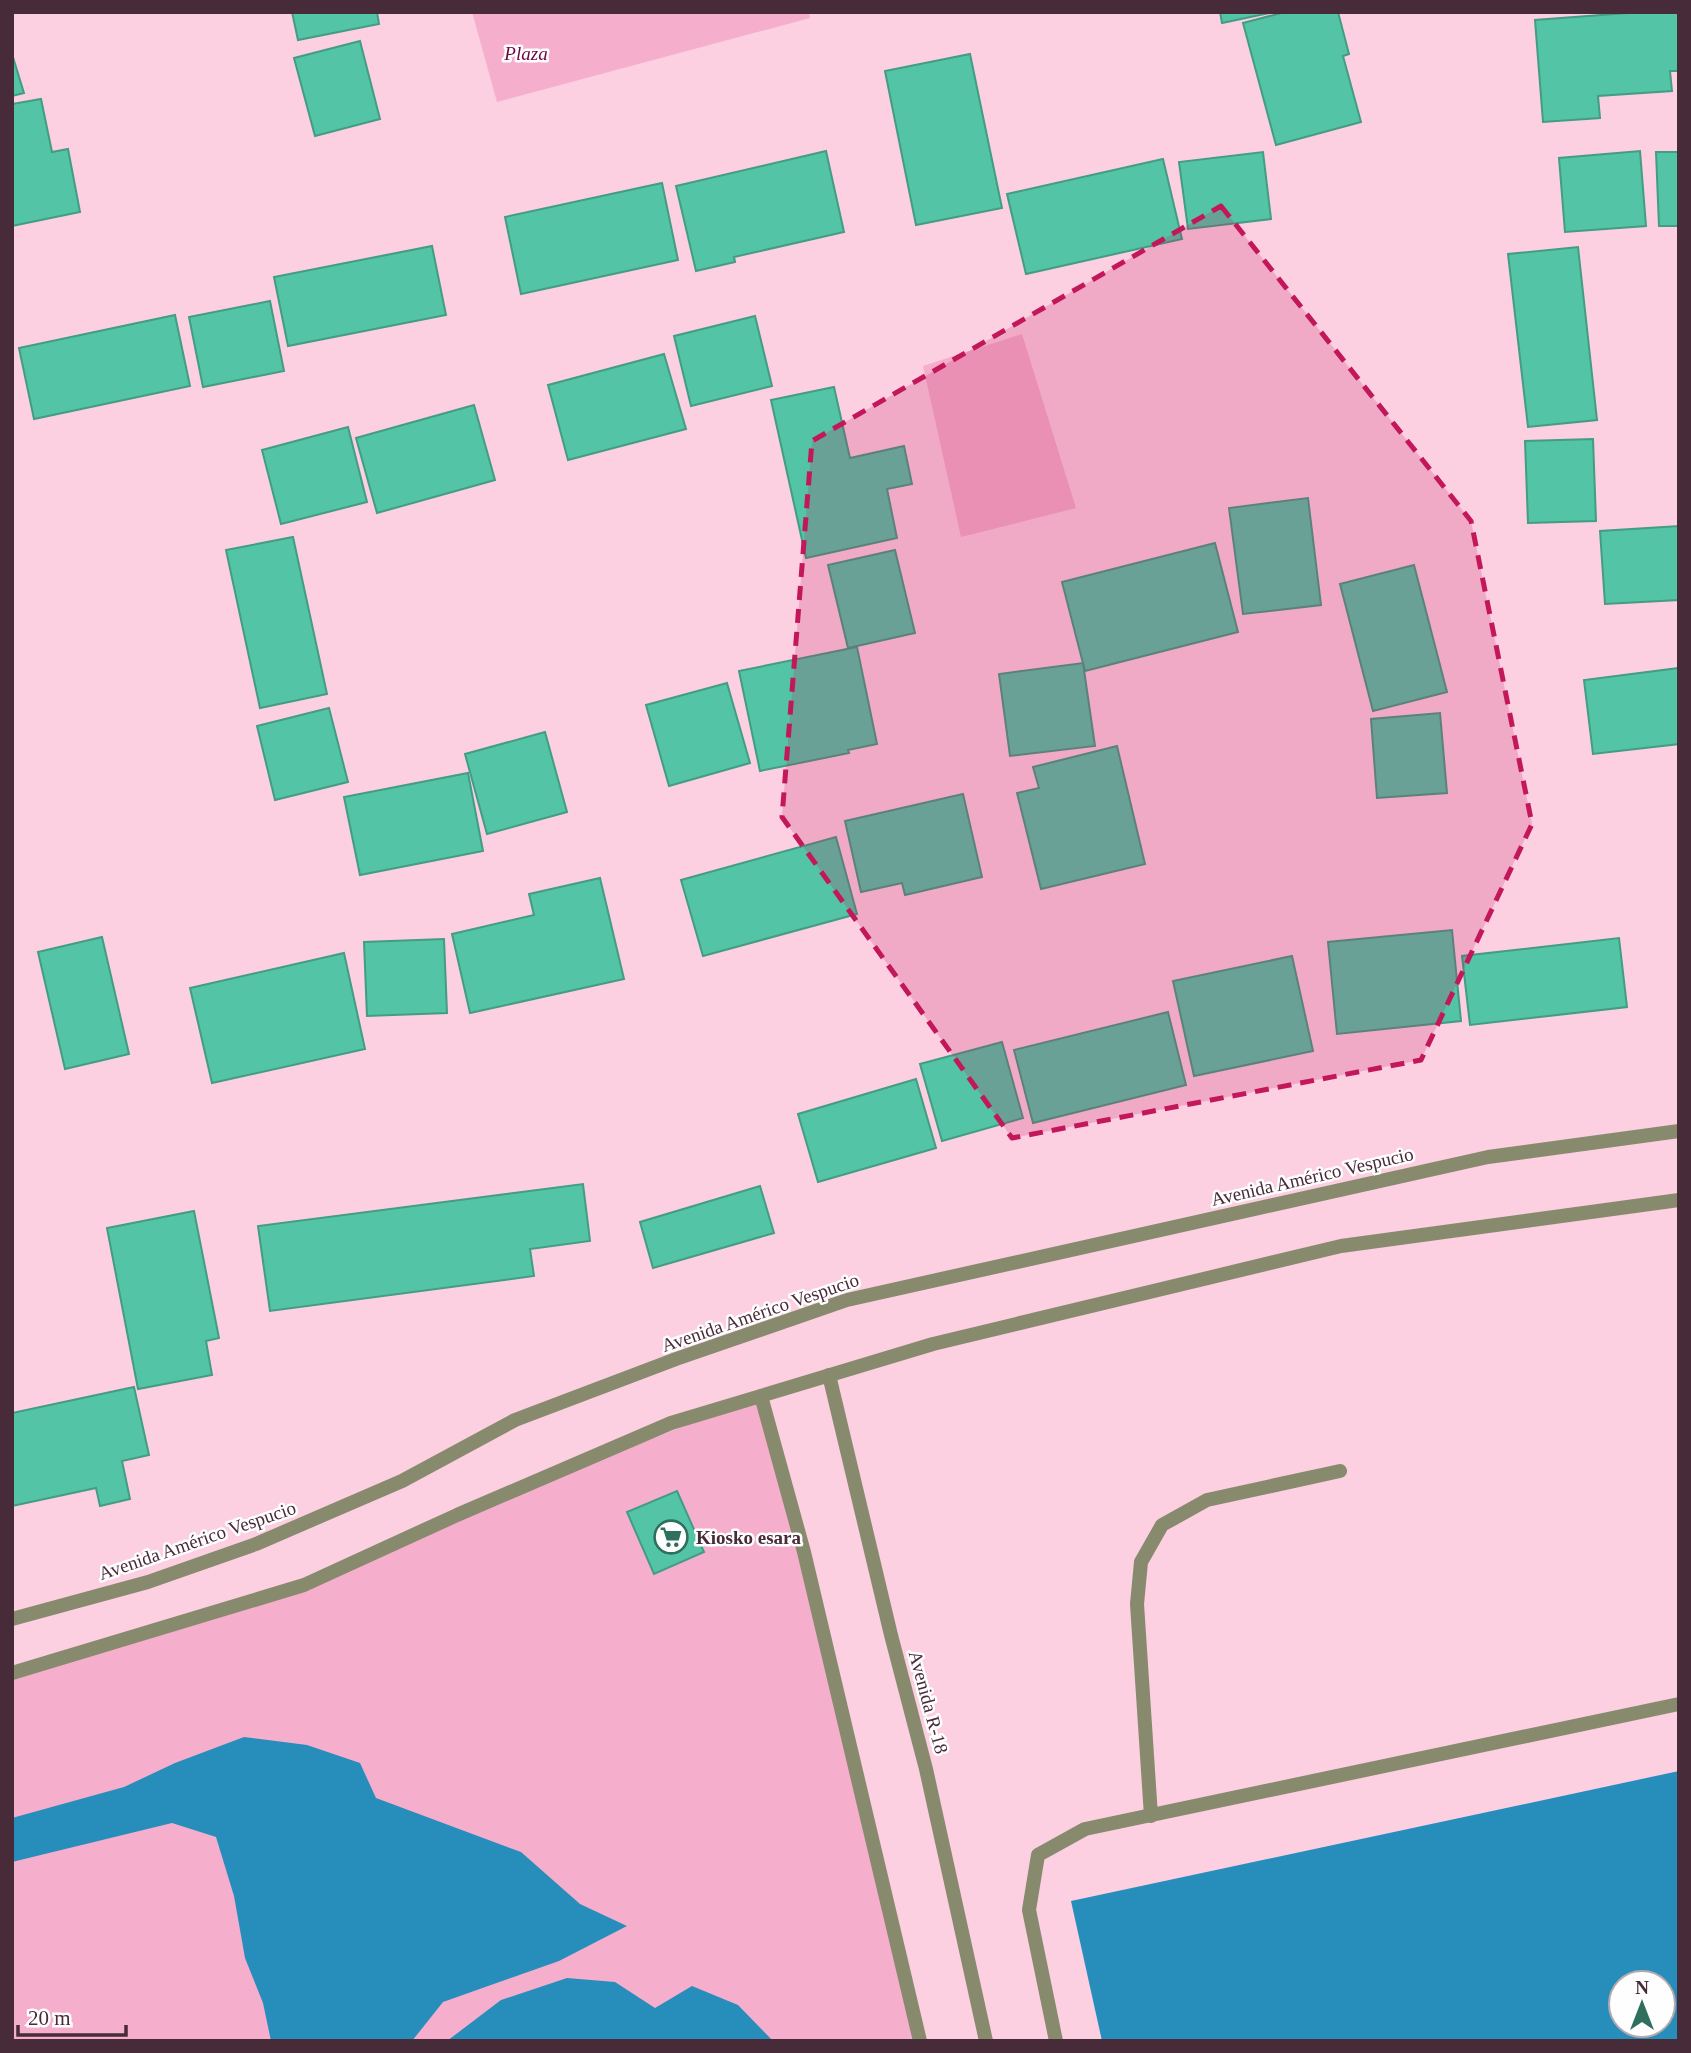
<svg xmlns="http://www.w3.org/2000/svg" width="1691" height="2053" font-family="Georgia,serif">
<rect width="100%" height="100%" fill="#fccfe1"/>
<g fill="#f5aecc">
<polygon points="472,12 809,12 810,18 497,102"/>
<polygon points="1022,334 1076,508 961,537 923,366"/>
<polygon points="761,1396 920,2041 12,2041 12,1673 304,1585 457,1515"/>
</g>
<g fill="#278ebb" fill-rule="evenodd">
<polygon points="244,1737 307,1745 360,1763 376,1798 521,1852 580,1904 627,1926 559,1961 443,2002 412,2041 271,2041 263,2003 245,1958 234,1896 216,1837 172,1823 12,1862 12,1818 124,1787 175,1763"/>
<path d="M 1679,1771 L 1679,2041 L 1102,2041 L 1071,1901 ZM 1621,1983 L 1663,1983 L 1663,2025 L 1621,2025 Z"/>
<polygon points="567,1978 615,1982 655,2008 692,1986 738,2005 773,2041 447,2041 501,2000"/>
</g>
<g fill="#53c4a6" stroke="#439c84" stroke-width="2">
<polygon points="292,12 377,12 379,24 298,40"/>
<polygon points="1220,12 1274,12 1222,23"/>
<polygon points="1285,12 1338,12 1349,54 1343,56 1361,122 1276,145 1243,23"/>
<polygon points="1641,12 1679,12 1679,71 1670,71 1672,91 1598,96 1600,118 1543,122 1535,20"/>
<polygon points="360,41 380,119 315,136 294,58"/>
<polygon points="12,54 24,93 12,96"/>
<polygon points="970,54 1002,208 916,225 885,71"/>
<polygon points="41,99 52,152 68,149 80,212 12,226 12,104"/>
<polygon points="826,151 844,232 734,257 735,262 696,271 676,186"/>
<polygon points="1640,151 1646,226 1565,232 1559,158"/>
<polygon points="1263,152 1271,219 1188,229 1179,162"/>
<polygon points="1656,152 1679,152 1679,226 1659,226"/>
<polygon points="1163,159 1182,239 1026,274 1007,194"/>
<polygon points="662,183 678,260 521,294 505,217"/>
<polygon points="432,246 446,315 288,346 274,277"/>
<polygon points="1578,247 1597,420 1528,427 1508,254"/>
<polygon points="270,301 284,371 203,387 189,317"/>
<polygon points="175,315 190,386 34,419 19,348"/>
<polygon points="755,316 772,386 691,406 674,336"/>
<polygon points="664,354 686,429 568,460 548,385"/>
<polygon points="834,387 850,458 904,446 912,484 887,489 897,538 806,558 771,400"/>
<polygon points="474,405 495,480 377,513 356,438"/>
<polygon points="348,427 367,502 281,524 262,450"/>
<polygon points="1593,439 1596,521 1528,523 1525,441"/>
<polygon points="1308,498 1321,605 1243,614 1229,508"/>
<polygon points="1679,526 1679,600 1605,604 1600,531"/>
<polygon points="293,537 327,694 260,708 226,550"/>
<polygon points="1215,543 1238,632 1085,671 1062,582"/>
<polygon points="895,550 915,633 848,648 828,565"/>
<polygon points="1414,565 1447,692 1373,711 1340,584"/>
<polygon points="857,647 877,744 848,750 849,753 760,771 739,671"/>
<polygon points="1083,663 1095,746 1010,756 999,674"/>
<polygon points="1679,668 1679,744 1593,754 1584,680"/>
<polygon points="727,683 750,763 669,786 646,705"/>
<polygon points="329,708 348,782 275,800 257,726"/>
<polygon points="1440,713 1447,793 1377,798 1371,719"/>
<polygon points="545,732 567,812 487,834 465,754"/>
<polygon points="1117,746 1145,864 1041,889 1017,793 1039,788 1033,767"/>
<polygon points="468,773 483,851 360,875 344,797"/>
<polygon points="963,794 982,877 905,895 902,883 861,892 845,821"/>
<polygon points="836,837 857,914 703,956 681,880"/>
<polygon points="600,878 624,979 470,1013 452,934 534,915 529,894"/>
<polygon points="1452,930 1461,1021 1337,1034 1328,942"/>
<polygon points="102,937 129,1054 65,1069 38,952"/>
<polygon points="1619,938 1627,1007 1470,1025 1462,956"/>
<polygon points="444,939 447,1013 367,1016 364,942"/>
<polygon points="344,953 365,1049 212,1083 190,988"/>
<polygon points="1292,956 1313,1051 1194,1076 1173,981"/>
<polygon points="1168,1012 1186,1085 1033,1123 1014,1050"/>
<polygon points="1002,1042 1023,1118 942,1141 920,1064"/>
<polygon points="916,1079 936,1148 818,1182 798,1114"/>
<polygon points="583,1184 590,1241 530,1249 534,1276 270,1311 258,1226"/>
<polygon points="760,1186 774,1233 653,1268 640,1222"/>
<polygon points="194,1211 219,1338 206,1341 212,1375 138,1389 107,1228"/>
<polygon points="134,1387 149,1455 122,1461 130,1499 100,1506 96,1488 12,1506 12,1413"/>
<polygon points="677,1491 704,1552 654,1574 627,1512"/>
</g>
<g fill="none" stroke-linecap="round" stroke-linejoin="round">
<g stroke="#878a6d" stroke-width="14">
<polyline points="1151,1816 1137,1604 1141,1562 1162,1525 1207,1500 1340,1471"/>
<polyline points="1056,2041 1029,1910 1038,1855 1085,1829 1679,1704"/>
</g>
<g stroke="#878a6d" stroke-width="14">
<polyline points="829,1375 891,1635 926,1769 986,2041"/>
<polyline points="761,1396 804,1552 920,2041"/>
<polyline points="12,1619 148,1582 256,1544 402,1481 515,1420 676,1359 847,1300 1488,1157 1679,1131"/>
<polyline points="12,1673 304,1585 457,1515 671,1423 933,1344 1341,1246 1679,1200"/>
</g>
</g>
<path fill="#c2185b" fill-opacity="0.2" stroke="#c2185b" stroke-width="5" stroke-dasharray="14 9" stroke-linejoin="round" d="M 1221,206 L 1471,521 L 1532,824 L 1421,1060 L 1012,1138 L 782,817 L 812,441 Z"/>
<defs>
<symbol id="supermarket-ring" viewBox="-11 -11 22 22"><circle r="9.5" fill="#fefefe" stroke="#2f6f5e" stroke-width="1.5"/><path d="M-6-5.5h2.5l.6 2H6L4.5 2H-2.5L-4.4-4H-6ZM-1.5 3.2a1.3 1.3 0 1 0 .1 0ZM3 3.2a1.3 1.3 0 1 0 .1 0Z" fill="#2f6f5e"/></symbol>
</defs>
<g fill-rule="evenodd">
<use href="#supermarket-ring" x="652" y="1518" width="38" height="38"/>
</g>
<g text-anchor="middle" stroke-width="5" stroke-linejoin="round" paint-order="stroke">
<g font-size="19" font-style="italic" fill="#6e0442" stroke="#fefefe">
<text x="526" y="60">Plaza</text>
</g>
<g font-size="19" fill="#482b38" stroke="#fefefe">
<text transform="translate(1312 1176) rotate(-13)" y="7">Avenida Américo Vespucio</text>
<text transform="translate(760 1312) rotate(-19)" y="7">Avenida Américo Vespucio</text>
<text transform="translate(197 1540) rotate(-19)" y="7">Avenida Américo Vespucio</text>
<text transform="translate(929 1702) rotate(75)" y="7">Avenida R-18</text>
</g>
<g font-size="19" font-weight="bold" fill="#482b38" stroke="#fefefe" text-anchor="start">
<text x="696" y="1544">Kiosko esara</text>
</g>
</g>
<rect width="1691" height="2053" fill="none" stroke="#482b38" stroke-width="28"/>
<g transform="translate(1642 2004)"><circle r="33" fill="#fefefe" stroke="#b5aaaf" stroke-width="2"/>
<path d="M0-5L12 26L0 18L-12 26Z" fill="#2f6f5e"/>
<text y="-10" font-size="19" font-weight="bold" text-anchor="middle" fill="#482b38">N</text>
</g>
<path d="M18 2025v10h108v-10" fill="none" stroke="#482b38" stroke-width="3.5"/>
<text x="28" y="2025" font-size="21" fill="#482b38" stroke="#fefefe" stroke-width="5" paint-order="stroke">20 m</text>
</svg>
